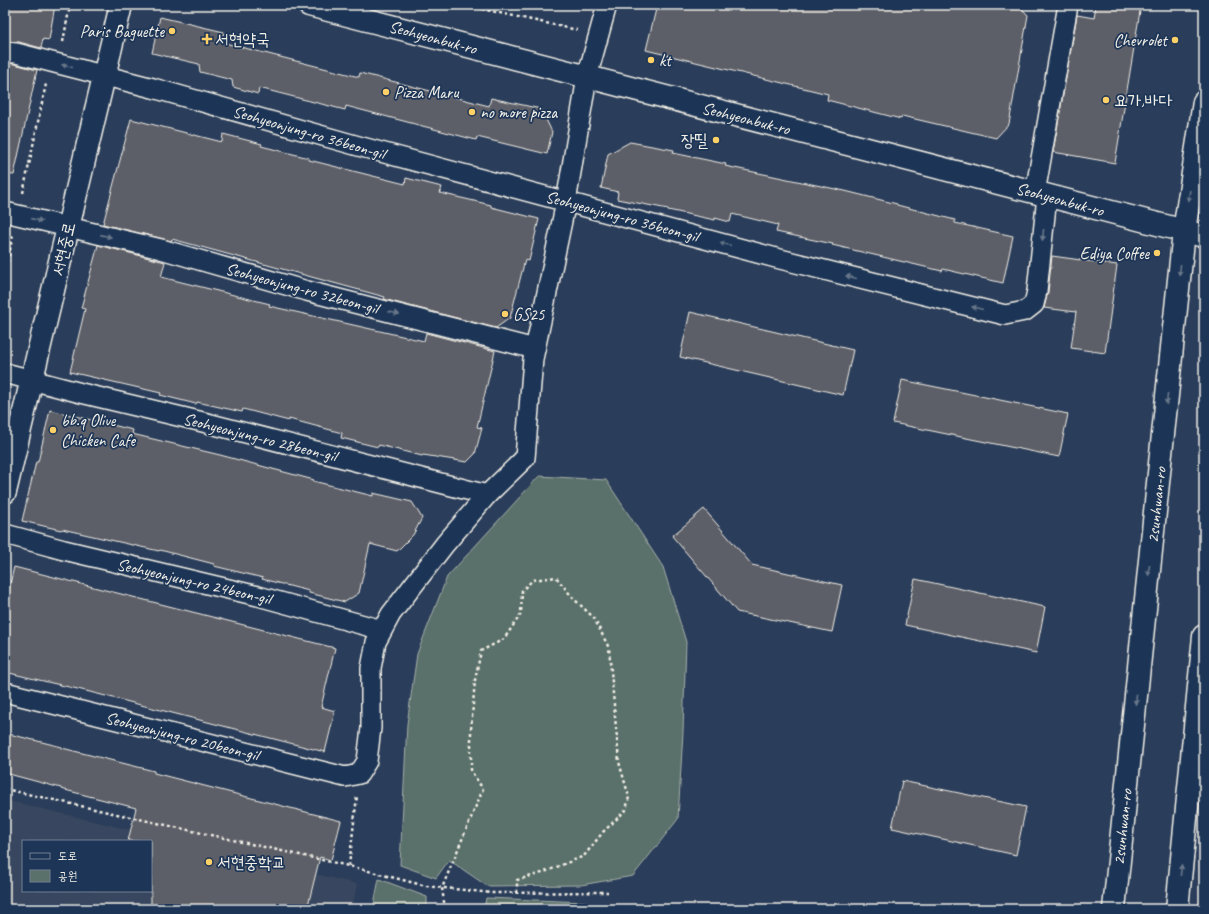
<svg xmlns="http://www.w3.org/2000/svg" width="1209" height="914" font-family="Caveat,'Poor Story',sans-serif">
<rect width="100%" height="100%" fill="#2a3d5a"/>
<filter id="ink" filterUnits="userSpaceOnUse"><feTurbulence type="fractalNoise" baseFrequency=".025" numOctaves="2"/><feDisplacementMap in="SourceGraphic" scale="8" xChannelSelector="R" yChannelSelector="G"/><feConvolveMatrix kernelMatrix="1 2 1 2 8 2 1 2 1" color-interpolation-filters="sRGB"/></filter>
<g filter="url(#ink)">
<path fill="#39475e" fill-rule="evenodd" d="M 5,800 L 357,884 L 352,909 L 5,909 ZM 23,841 L 151,841 L 151,891 L 23,891 Z"/>
<g fill="#5a706b" stroke="#a7b0aa">
<polygon points="539,476 606,480 663,567 686,642 683,732 678,819 633,876 581,885 487,886 449,860 436,878 400,865 407,724 417,654 447,577"/>
<polygon points="379,879 427,897 427,909 373,909"/>
<polygon points="486,898 585,902 589,909 484,909"/>
</g>
<g fill="#5d5e67" stroke="#f4f1e8">
<polygon points="5,5 55,5 49,40 43,39 41,48 19,42 5,41"/>
<polygon points="657,5 1018,5 1028,15 1009,124 996,138 902,116 901,119 827,100 828,94 646,50"/>
<polygon points="1096,5 1141,5 1115,163 1053,152 1077,15 1094,18"/>
<polygon points="160,17 224,32 221,42 359,77 360,73 489,106 491,98 541,109 552,132 547,154 477,137 476,140 346,106 345,110 259,88 258,94 233,87 232,80 200,72 199,64 152,53"/>
<polygon points="5,63 14,64 37,70 14,175 5,174"/>
<polygon points="131,119 222,142 223,134 262,144 261,146 309,158 309,160 405,184 406,178 442,187 440,193 491,205 491,207 539,219 529,261 525,260 510,318 496,328 402,304 384,299 385,297 172,239 171,241 103,224"/>
<polygon points="630,142 674,150 673,153 726,164 725,166 845,191 897,204 897,205 955,220 955,223 1013,236 1003,283 943,269 942,271 832,245 833,244 776,232 778,225 732,214 730,222 715,218 715,220 668,210 668,209 617,199 618,192 601,188 608,154"/>
<polygon points="98,245 165,262 161,277 270,304 269,306 424,341 426,333 495,351 477,427 482,428 475,454 467,462 423,455 422,456 379,445 378,447 341,438 342,433 289,419 289,421 243,409 242,412 197,402 196,404 160,395 161,393 70,372 85,309 81,308"/>
<polygon points="1052,256 1117,265 1105,353 1071,348 1076,312 1044,308 1048,292"/>
<polygon points="690,312 853,350 843,395 680,357"/>
<polygon points="902,380 1068,414 1059,457 893,423"/>
<polygon points="50,410 133,430 132,434 220,455 314,480 313,481 373,496 373,493 412,502 422,518 413,535 397,551 370,544 359,593 345,602 309,593 309,591 262,579 263,578 214,566 214,564 160,550 159,551 62,529 61,530 22,521 36,462 38,462"/>
<polygon points="704,509 752,565 842,585 832,632 737,612 672,536"/>
<polygon points="14,567 335,648 321,707 335,711 325,752 86,691 5,672 5,605"/>
<polygon points="915,579 1045,607 1036,653 905,625"/>
<polygon points="5,733 62,747 62,748 154,771 154,773 341,821 331,860 320,857 307,909 151,909 151,841 128,841 136,808 61,789 61,788 5,773"/>
<polygon points="902,781 1026,807 1016,855 892,828"/>
</g>
<g fill="none" stroke-linecap="round" stroke-linejoin="round">
<defs>
<g id="minor">
<polyline points="5,52 16,53 153,88 362,147 776,258 1005,315 1025,311 1034,304 1037,291 1047,196"/>
<polyline points="1035,193 1068,5"/>
<polyline points="5,212 161,249 307,291 535,349"/>
<polyline points="5,373 81,393 207,423 487,495"/>
<polyline points="5,534 64,550 258,596 382,630"/>
<polyline points="5,692 345,777 359,774 367,761 371,728 371,668 376,642 391,614 445,544 487,495 525,458 533,359 566,202 587,77 607,5"/>
</g>
<g id="tertiary">
<polyline points="309,5 1204,236"/>
<polyline points="5,492 121,5"/>
<polyline points="1114,909 1184,231 1204,102"/>
<polyline points="1177,909 1204,636"/>
</g>
</defs>
<use href="#minor" stroke="#f4f1e8" stroke-width="22"/>
<use href="#tertiary" stroke="#f4f1e8" stroke-width="25"/>
<g stroke="#f4f1e8" stroke-width="2.5" stroke-dasharray="3 3" stroke-linecap="butt">
<polyline points="464,5 577,30"/>
<polyline points="63,42 70,5"/>
<polyline points="23,193 46,84"/>
<polyline points="5,274 13,235"/>
<polyline points="5,789 349,866 426,886 492,893 608,892"/>
<polyline points="349,866 357,796"/>
<polyline points="445,909 442,888 483,789 471,771 471,729 475,680 481,651 504,639 521,614 522,590 533,580 556,577 573,598 594,618 609,648 619,762 629,797 626,810 603,832 584,856 542,873 517,880 517,893"/>
</g>
<use href="#minor" stroke="#1d3557" stroke-width="19"/>
<use href="#tertiary" stroke="#1d3557" stroke-width="22"/>
</g>
<defs><path id="oneway-solid" d="M-6-.8H1V-3.2L6.5 0L1 3.2V.8H-6Z"/></defs>
<g fill="#68778a">
<use href="#oneway-solid" transform="translate(67 66) rotate(-166)"/>
<use href="#oneway-solid" transform="translate(1189 196) rotate(99)"/>
<use href="#oneway-solid" transform="translate(37 220) rotate(13)"/>
<use href="#oneway-solid" transform="translate(1043 235) rotate(96)"/>
<use href="#oneway-solid" transform="translate(106 236) rotate(13)"/>
<use href="#oneway-solid" transform="translate(725 244) rotate(-165)"/>
<use href="#oneway-solid" transform="translate(1180 270) rotate(96)"/>
<use href="#oneway-solid" transform="translate(851 277) rotate(-166)"/>
<use href="#oneway-solid" transform="translate(977 308) rotate(-166)"/>
<use href="#oneway-solid" transform="translate(394 313) rotate(14)"/>
<use href="#oneway-solid" transform="translate(1167 399) rotate(96)"/>
<use href="#oneway-solid" transform="translate(1149 570) rotate(96)"/>
<use href="#oneway-solid" transform="translate(1136 699) rotate(96)"/>
<use href="#oneway-solid" transform="translate(1181 870) rotate(-84)"/>
</g>
</g>
<g fill="#ffd166" stroke="#1d3557" stroke-width="1.5">
<circle cx="172" cy="31" r="4"/>
<path d="M205 33h4v4h4v4h-4v4h-4v-4h-4v-4h4z"/>
<circle cx="1175" cy="40" r="4"/>
<circle cx="651" cy="60" r="4"/>
<circle cx="386" cy="92" r="4"/>
<circle cx="1106" cy="100" r="4"/>
<circle cx="472" cy="112" r="4"/>
<circle cx="716" cy="140" r="4"/>
<circle cx="1157" cy="253" r="4"/>
<circle cx="505" cy="314" r="4"/>
<circle cx="53" cy="430" r="4"/>
<circle cx="209" cy="862" r="4"/>
</g>
<g text-anchor="middle" stroke-width="3.5" stroke-linejoin="round" paint-order="stroke">
<g font-size="17" fill="#f4f1e8" stroke="#1d3557" text-anchor="start">
<text x="164" y="37" text-anchor="end">Paris Baguette</text>
<text x="215" y="45">서현약국</text>
<text x="1167" y="46" text-anchor="end">Chevrolet</text>
<text x="659" y="66">kt</text>
<text x="394" y="98">Pizza Maru</text>
<text x="1114" y="106">요가,바다</text>
<text x="480" y="118">no more pizza</text>
<text x="708" y="146" text-anchor="end">장띨</text>
<text x="1149" y="259" text-anchor="end">Ediya Coffee</text>
<text x="513" y="320">GS25</text>
<text x="61" y="426">bb.q Olive<tspan x="61" dy="20">Chicken Cafe</tspan></text>
<text x="217" y="868">서현중학교</text>
</g>
<g font-size="17" fill="#f4f1e8" stroke="#1d3557">
<text transform="translate(433 37) rotate(15)" y="6">Seohyeonbuk-ro</text>
<text transform="translate(746 118) rotate(14)" y="6">Seohyeonbuk-ro</text>
<text transform="translate(309 132) rotate(16)" y="6">Seohyeonjung-ro 36beon-gil</text>
<text transform="translate(1060 199) rotate(15)" y="6">Seohyeonbuk-ro</text>
<text transform="translate(622 216) rotate(15)" y="6">Seohyeonjung-ro 36beon-gil</text>
<text transform="translate(63 249) rotate(-77)" y="6">서현중로</text>
<text transform="translate(302 288) rotate(15)" y="6">Seohyeonjung-ro 32beon-gil</text>
<text transform="translate(260 437) rotate(14)" y="6">Seohyeonjung-ro 28beon-gil</text>
<text transform="translate(1156 505) rotate(-84)" y="6">2sunhwan-ro</text>
<text transform="translate(194 581) rotate(13)" y="6">Seohyeonjung-ro 24beon-gil</text>
<text transform="translate(182 736) rotate(14)" y="6">Seohyeonjung-ro 20beon-gil</text>
<text transform="translate(1122 827) rotate(-84)" y="6">2sunhwan-ro</text>
</g>
</g>
<rect width="1209" height="914" fill="none" stroke="#1d3557" stroke-width="20"/>
<rect x="10" y="10" width="1189" height="894" fill="none" stroke="#f4f1e8" stroke-width="1.5" filter="url(#ink)"/>
<rect x="22" y="840" width="130" height="52" fill="#1d3557" stroke="#738091"/>
<rect x="30" y="853" width="20" height="6" fill="#1d3557" stroke="#738091"/>
<text x="58" y="860" font-size="12" fill="#f4f1e8">도로</text>
<rect x="30" y="870" width="20" height="12" fill="#5a706b" stroke="#738091"/>
<text x="58" y="880" font-size="12" fill="#f4f1e8">공원</text>
</svg>
